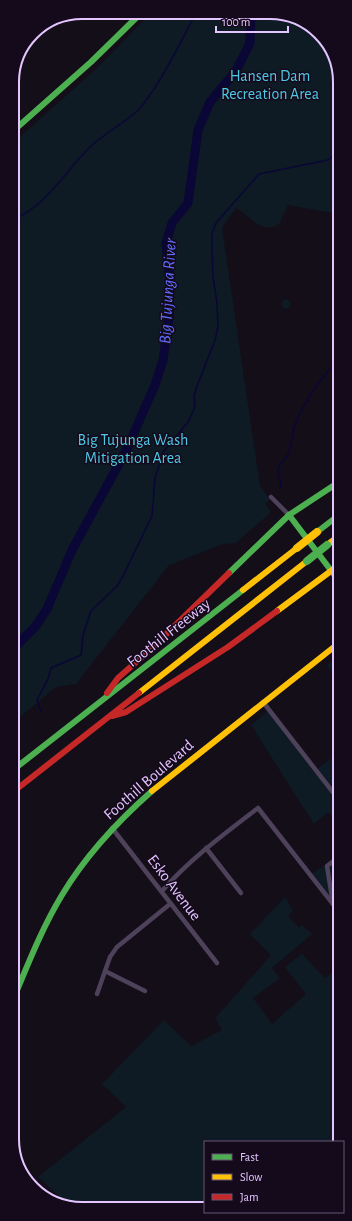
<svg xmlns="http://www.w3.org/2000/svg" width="352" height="1221" font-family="'Alegreya Sans',sans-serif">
<rect width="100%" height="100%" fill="#140e18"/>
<g fill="#0e1a24">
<path d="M 284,13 L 320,33 L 339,68 L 339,214 L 288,205 L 279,224 C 263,236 248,214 236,208 L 222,228 L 260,486 L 270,499 L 265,504 L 271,512 L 236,543 L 223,544 L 169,565 L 76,684 L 56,687 L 13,723 L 12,144 L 97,68 L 148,16 Z"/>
<circle cx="286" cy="304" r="4.5"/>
<polygon points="339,656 339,682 327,665"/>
<polygon points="269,710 316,770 333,757 339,765 340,818 336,821 328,812 314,824 251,725"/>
<polygon points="340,853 340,892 332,901 310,875 336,858"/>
<polygon points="285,897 293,910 288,916 299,928 302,925 312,934 272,968 280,978 253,998 272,1024 306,994 285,967 302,954 325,978 340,967 340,1142 205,1142 205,1208 72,1208 38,1177 126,1107 102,1084 164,1020 191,1046 222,1030 215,1018 271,955 250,934"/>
</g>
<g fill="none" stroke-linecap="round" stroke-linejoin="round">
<g stroke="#0a0736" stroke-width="1.5">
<path d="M 12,220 C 47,206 65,171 91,146 C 105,133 123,124 137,111 C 157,91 181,41 195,15"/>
<path d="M 280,488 L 281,482 C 272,462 285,464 289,452 C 292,443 292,432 296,422 C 306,398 322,378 339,358"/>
<polyline points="41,712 37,700 48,679 51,668 81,655 83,635 91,611 117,586 123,576 152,516 155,478 163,452 188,422 195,407 194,396 197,386 215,340 218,327 217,303 213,277 212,249 212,233 216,223 259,174 328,160 339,151"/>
</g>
<polyline stroke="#0a0736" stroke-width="9" points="13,646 18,644 35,627 47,609 72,550 126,451 155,385 163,360 169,318 170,279 166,243 172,223 188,203 198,130 210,102 236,71 250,43 251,14"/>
<g stroke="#4d4259" stroke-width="4.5">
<polyline points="271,497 289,515"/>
<polyline points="263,702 339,800"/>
<polyline points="112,828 217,963"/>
<polyline points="206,848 241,893"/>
<path d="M 162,891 C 190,859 224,834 258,808 L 340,913"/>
<polyline points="333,904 327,866 340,856"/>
<polyline points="105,971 145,991"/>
<polyline points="97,994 110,957 117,947 170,904"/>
</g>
<g stroke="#4caf50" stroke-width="6">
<polyline points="12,132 91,62 138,16"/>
<polyline points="289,515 339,581"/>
<polyline points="317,532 339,515"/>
<polyline points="229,573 289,515 339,482"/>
<polyline points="13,770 243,590"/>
<path d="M 13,1000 C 28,964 42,928 62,895 C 86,855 118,821 152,791"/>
</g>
<g stroke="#ffc107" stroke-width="6">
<polyline points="327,545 339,536"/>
<polyline points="243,590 297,548"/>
<polyline points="277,611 339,565"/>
<polyline points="139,693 307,561"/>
<polyline points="152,791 339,643"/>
</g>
<g stroke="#c62828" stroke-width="6">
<polyline points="107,693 118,678 151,649 229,573"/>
<polyline points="112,716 126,712 228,647 277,611"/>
<polyline points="13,792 139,693"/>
</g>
<polyline stroke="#4caf50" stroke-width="8" points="307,561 327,545"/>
<polyline stroke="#ffc107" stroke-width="8" points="297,548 317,532"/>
</g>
<g text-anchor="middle" stroke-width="3" stroke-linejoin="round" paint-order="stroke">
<g font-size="16" fill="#4cc9e4" stroke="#150a1c">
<text x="270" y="81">Hansen Dam<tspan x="270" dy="18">Recreation Area</tspan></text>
<text x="133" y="445">Big Tujunga Wash<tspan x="133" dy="18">Mitigation Area</tspan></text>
</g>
<g font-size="16" fill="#e4c5ff" stroke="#150a1c">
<text transform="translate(168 632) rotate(-38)" y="6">Foothill Freeway</text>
<text transform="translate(148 779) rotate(-41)" y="6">Foothill Boulevard</text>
<text transform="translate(175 887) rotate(53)" y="6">Esko Avenue</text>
</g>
<g font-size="17" font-style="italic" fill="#5c6eff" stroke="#150a1c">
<text transform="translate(167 291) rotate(-87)" y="6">Big Tujunga River</text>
</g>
</g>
<path d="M0 0H352V1221H0ZM82 19H270A63 63 0 0 1 333 82V1139A63 63 0 0 1 270 1202H82A63 63 0 0 1 19 1139V82A63 63 0 0 1 82 19Z" fill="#150a1c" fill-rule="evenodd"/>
<path fill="none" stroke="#e4c5ff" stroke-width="2" d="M82 19H270A63 63 0 0 1 333 82V1139A63 63 0 0 1 270 1202H82A63 63 0 0 1 19 1139V82A63 63 0 0 1 82 19Z"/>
<rect x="204" y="1141" width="140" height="72" fill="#150a1c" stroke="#685577"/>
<rect x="212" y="1154" width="20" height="6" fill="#4caf50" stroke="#685577"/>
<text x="240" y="1161" font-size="12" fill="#e4c5ff">Fast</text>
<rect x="212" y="1174" width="20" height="6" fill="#ffc107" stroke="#685577"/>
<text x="240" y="1181" font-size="12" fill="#e4c5ff">Slow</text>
<rect x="212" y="1194" width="20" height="6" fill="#c62828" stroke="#685577"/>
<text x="240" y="1201" font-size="12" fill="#e4c5ff">Jam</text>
<path d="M216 26v6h72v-6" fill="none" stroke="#e4c5ff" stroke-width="2"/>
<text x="222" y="26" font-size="12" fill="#e4c5ff" stroke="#150a1c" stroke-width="3" paint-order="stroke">100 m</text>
</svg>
